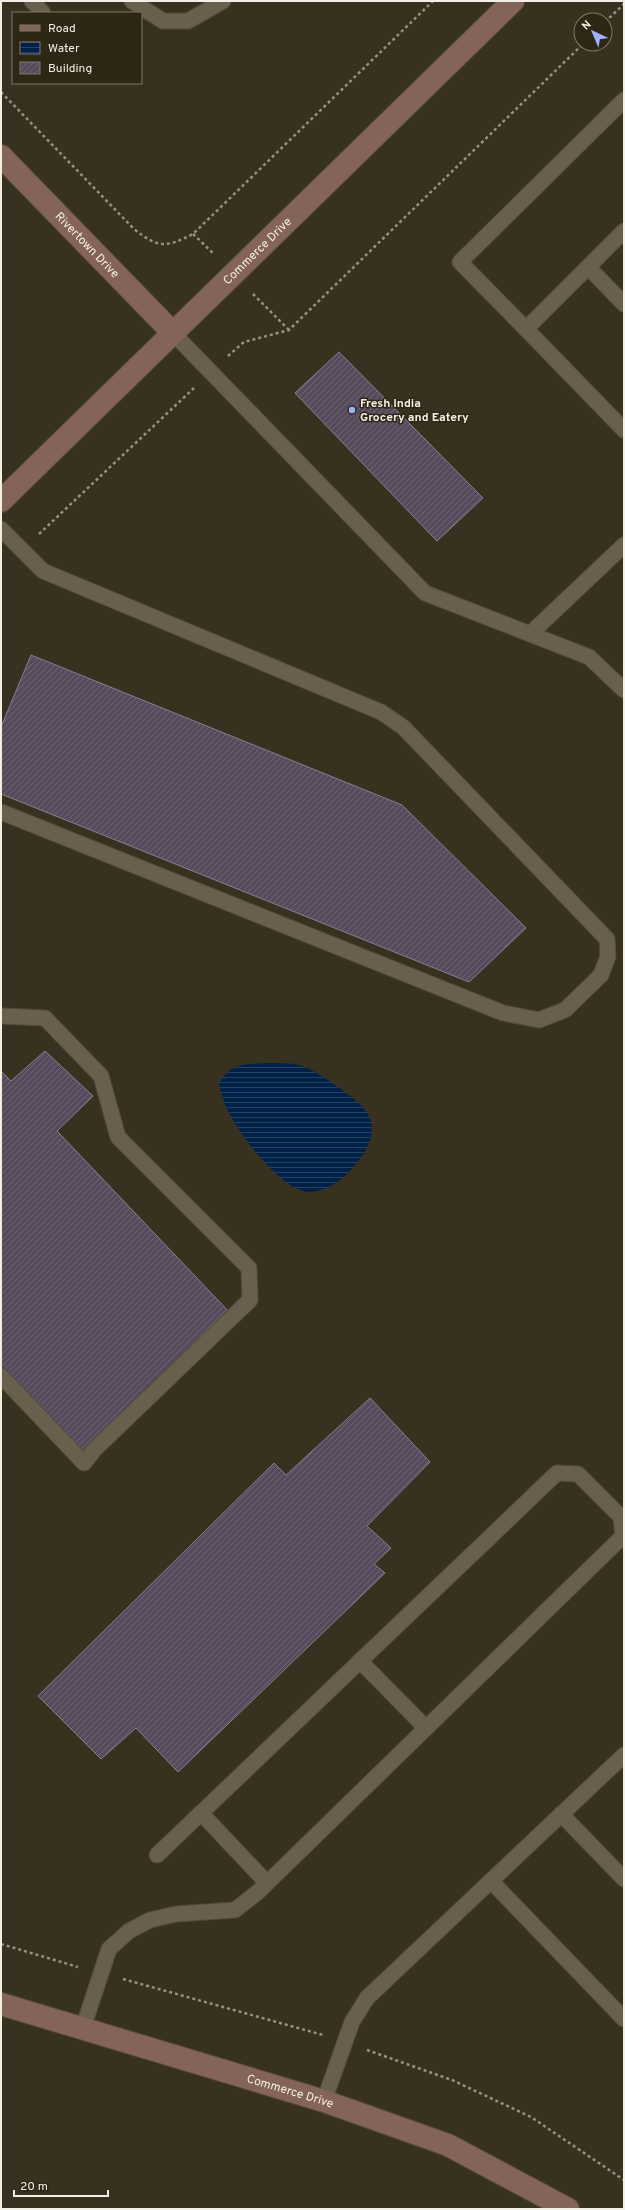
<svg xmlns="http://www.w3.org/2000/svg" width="625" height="2210" font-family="Overpass,sans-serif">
<defs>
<pattern id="water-rules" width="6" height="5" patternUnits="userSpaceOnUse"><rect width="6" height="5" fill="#002148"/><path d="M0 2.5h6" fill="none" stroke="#264262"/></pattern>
<pattern id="building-hatch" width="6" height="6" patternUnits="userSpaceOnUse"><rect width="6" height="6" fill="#564b5c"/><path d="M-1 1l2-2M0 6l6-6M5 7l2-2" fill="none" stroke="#6f6573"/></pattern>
</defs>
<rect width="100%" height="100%" fill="#393120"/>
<path fill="url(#water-rules)" d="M 273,1063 C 280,1063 287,1063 294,1064 C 308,1066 331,1081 342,1090 C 355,1100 373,1111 372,1130 C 371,1156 331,1199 303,1191 C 276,1183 238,1133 226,1107 C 223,1100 221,1092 219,1084 C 230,1061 250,1064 273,1063 Z"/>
<g fill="url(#building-hatch)" stroke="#8a7d90">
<polygon points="339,352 483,498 437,541 295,393"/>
<polygon points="31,655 402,805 526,928 469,982 1,794 1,727"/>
<polygon points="45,1051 93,1096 57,1131 233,1316 84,1463 1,1379 1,1071 11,1081"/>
<polygon points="370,1398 430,1462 367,1526 391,1548 374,1564 385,1573 178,1772 136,1728 101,1759 38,1696 274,1463 286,1475"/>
</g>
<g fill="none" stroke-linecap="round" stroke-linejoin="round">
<defs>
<g id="lane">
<polyline points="32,1 43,13"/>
<polyline points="132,1 163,21 188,21 223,1"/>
<polyline points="624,100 460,262 526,329 624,231"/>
<polyline points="588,267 624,304"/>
<polyline points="526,329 624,430"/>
<polyline points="173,333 425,593 589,657 624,690"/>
<polyline points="1,529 43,571 381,712 403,727 607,939 608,956 601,975 565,1010 539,1020 503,1013 1,812"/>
<polyline points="530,634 624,545"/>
<polyline points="1,1016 45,1018 101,1076 118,1137 249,1268 250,1300 95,1449 84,1463 1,1376"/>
<polyline points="360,1661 426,1728"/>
<polyline points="201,1813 267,1883"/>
<polyline points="561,1814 624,1879"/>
<polyline points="491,1881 624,2019"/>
<polyline points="83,2028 109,1949 129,1931 150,1920 176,1914 235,1910 258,1892 623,1536 621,1517 578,1474 557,1473 157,1855"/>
<polyline points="324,2101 352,2022 367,1998 624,1755"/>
</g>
<g id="secondary">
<path id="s1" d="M 1,156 L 173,333"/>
<path id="s2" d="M 1,501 L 513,1"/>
<path id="s3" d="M 1,2004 L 324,2101 L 448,2145 L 568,2209"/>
</g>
</defs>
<use href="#lane" stroke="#534c3d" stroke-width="17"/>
<use href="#secondary" stroke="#534c3d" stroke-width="24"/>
<g stroke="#979183" stroke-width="2.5" stroke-dasharray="3 3" stroke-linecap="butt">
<polyline points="605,22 624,4"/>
<path d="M 1,92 L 134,229 C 158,248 166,248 193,234 L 433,1"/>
<polyline points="193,234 214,254"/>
<polyline points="253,294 289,330"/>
<polyline points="228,356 244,342 289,330 583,44"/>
<polyline points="39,534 194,388"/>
<polyline points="1,1944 78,1967"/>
<polyline points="123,1979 323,2035"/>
<polyline points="367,2050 452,2080 531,2117 624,2180"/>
</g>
<use href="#lane" stroke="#685f4c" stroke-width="15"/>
<use href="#secondary" stroke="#846358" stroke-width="22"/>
</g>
<circle fill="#9cb4fd" stroke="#2f2716" stroke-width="1.5" cx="352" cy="410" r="4"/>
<g text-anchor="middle" stroke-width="3" stroke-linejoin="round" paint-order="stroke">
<g font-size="12" fill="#f4efe4" stroke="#2f2716">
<text dy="4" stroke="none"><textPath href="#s1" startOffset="124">Rivertown Drive</textPath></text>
<text dy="4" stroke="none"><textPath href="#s2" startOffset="358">Commerce Drive</textPath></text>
<text dy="4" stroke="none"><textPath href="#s3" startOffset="302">Commerce Drive</textPath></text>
</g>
<g font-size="12" font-weight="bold" fill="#f4efe4" stroke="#2f2716" text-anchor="start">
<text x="360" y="407">Fresh India<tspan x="360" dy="14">Grocery and Eatery</tspan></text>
</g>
</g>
<rect width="625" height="2210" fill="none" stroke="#f4efe4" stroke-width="4"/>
<rect x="12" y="12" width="130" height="72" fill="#2f2716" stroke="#7e7768"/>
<rect x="20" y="25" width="20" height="6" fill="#846358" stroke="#7e7768"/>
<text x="48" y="32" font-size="12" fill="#f4efe4">Road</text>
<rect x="20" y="42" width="20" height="12" fill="url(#water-rules)" stroke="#7e7768"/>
<text x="48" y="52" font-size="12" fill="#f4efe4">Water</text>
<rect x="20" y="62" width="20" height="12" fill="url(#building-hatch)" stroke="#7e7768"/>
<text x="48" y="72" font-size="12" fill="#f4efe4">Building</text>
<g transform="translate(593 32) rotate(316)"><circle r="19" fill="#2f2716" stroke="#7e7768"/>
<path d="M0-3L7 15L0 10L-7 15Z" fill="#9cb4fd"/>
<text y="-6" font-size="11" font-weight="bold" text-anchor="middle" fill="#f4efe4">N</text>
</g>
<path d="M14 2190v6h94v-6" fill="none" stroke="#f4efe4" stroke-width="2"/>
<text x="20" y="2190" font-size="12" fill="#f4efe4" stroke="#2f2716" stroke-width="3" paint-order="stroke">20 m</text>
</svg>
